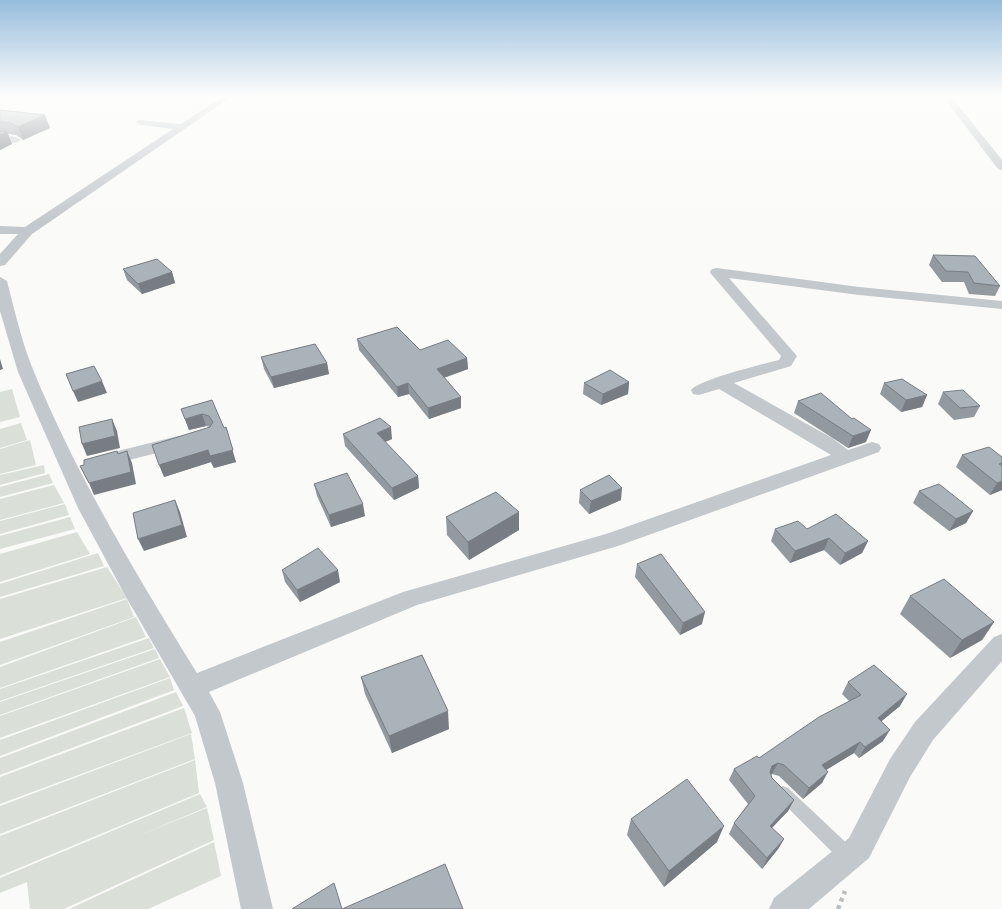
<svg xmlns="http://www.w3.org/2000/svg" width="1002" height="909" font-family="'Archivo Narrow',sans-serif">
<rect width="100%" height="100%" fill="#fafaf8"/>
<g fill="#dadfd7">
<polygon points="12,389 20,417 0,422 0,392"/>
<polygon points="21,423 27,440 0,448 0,429"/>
<polygon points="30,440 36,465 0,474 0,449"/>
<polygon points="44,465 45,473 0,485 0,475"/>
<polygon points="49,474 53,483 0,497 0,487"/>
<polygon points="54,485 64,503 0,520 0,499"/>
<polygon points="65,504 69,515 0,534 0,521"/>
<polygon points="70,517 75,529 0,549 0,536"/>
<polygon points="77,532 90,554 0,582 0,554"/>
<polygon points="98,553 104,566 0,597 0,584"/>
<polygon points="107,567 127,598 0,639 0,599"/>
<polygon points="127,599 134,617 0,665 0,642"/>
<polygon points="136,617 146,637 0,688 0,667"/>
<polygon points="149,638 154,648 0,701 0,689"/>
<polygon points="155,649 159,658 0,715 0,702"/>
<polygon points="160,659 170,677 0,738 0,729 72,703 0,729 0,716"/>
<polygon points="170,678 174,690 0,756 0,740"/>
<polygon points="176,692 183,706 0,775 0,758"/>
<polygon points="184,708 192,733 0,804 0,777"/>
<polygon points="191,734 195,759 0,834 0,806"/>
<polygon points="195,760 199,793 0,876 0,836"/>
<polygon points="200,794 207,807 135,837 207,808 214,840 64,909 30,909 27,882 0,893 0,878"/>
<polygon points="214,842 221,876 148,909 69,909"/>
</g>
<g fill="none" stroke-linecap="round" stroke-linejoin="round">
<polyline stroke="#bbbfc2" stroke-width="4.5" stroke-dasharray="4 4" stroke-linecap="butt" points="838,909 845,891"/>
<polygon fill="#c3c8cc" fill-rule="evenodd" points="783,786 788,788 854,850 856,856 854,862 848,864 842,862 778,798 775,793 778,788"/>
<g fill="#c3c8cc" fill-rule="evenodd">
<polygon points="225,95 234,95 32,234 5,265 0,266 0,254 18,234 0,234 0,226 25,227 173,129 141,125 136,122 138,120 181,124"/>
<polygon points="942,95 950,95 1002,160 1002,170 998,169"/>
<polygon points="0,135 16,137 21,140 16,143 0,141"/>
<path d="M 717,268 L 859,287 L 1002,301 L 1002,309 L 859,295 L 729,278 L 797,356 L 791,366 L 734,383 L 832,438 L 848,450 L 872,442 L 879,444 L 881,448 L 879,452 L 618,546 L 417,605 L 209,692 L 220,712 L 243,783 L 273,909 L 241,909 L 215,783 L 195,716 L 126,597 L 78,508 L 18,372 L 0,311 L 0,277 L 7,281 C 15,312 22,343 34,372 C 78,478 137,576 197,673 L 403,592 L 606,534 L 831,455 L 719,389 L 699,395 L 693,394 L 691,390 C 698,380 763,364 779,360 L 781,356 L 712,275 L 710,272 L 712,269 Z"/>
<polygon points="178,436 185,438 187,442 185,446 105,466 98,464 96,460 98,456"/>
<polygon points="1002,634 1002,661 933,740 910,777 869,858 809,909 769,909 774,898 849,838 890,759 915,722 994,637"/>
</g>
</g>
<g fill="#929a9f">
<polygon points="0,110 45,115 50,128 23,140 16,135 8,134 12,144 0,150"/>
<polygon points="933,255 1000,286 995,296 969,294 964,282 942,282 929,265"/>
<polygon points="123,269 172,272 175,283 142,294 127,280"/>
<polygon points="357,339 467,358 468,369 444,378 461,397 461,408 429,419 409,394 398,397 359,350"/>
<polygon points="261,357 327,363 329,374 274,388 264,369"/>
<polygon points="629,382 628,394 601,405 583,394 584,383"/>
<polygon points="884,383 927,395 922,407 901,412 880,394"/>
<polygon points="943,392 980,406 974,417 954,420 938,404"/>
<polygon points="212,400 236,462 214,468 211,462 164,477 210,427 206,426 189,430 181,409"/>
<polygon points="798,401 866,442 848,448 794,413"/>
<polygon points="343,434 392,439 385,442 418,476 419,488 394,500 345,446"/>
<polygon points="962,455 1002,457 1002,490 990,495 956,467"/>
<polygon points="314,484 365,516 331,527 317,496"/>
<polygon points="580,490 621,500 589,514 579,503"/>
<polygon points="919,491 973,511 966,523 949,531 913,503"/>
<polygon points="519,512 519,530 469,560 447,535 446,517"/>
<polygon points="775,529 807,529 868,541 862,553 840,565 824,550 790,563 771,541"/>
<polygon points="637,564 702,624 680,635 635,577"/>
<polygon points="282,570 340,582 300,602 285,582"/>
<polygon points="910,596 994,622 982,640 950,658 900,614"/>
<polygon points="361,677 449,729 392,753 365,694"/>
<polygon points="848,682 900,706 881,721 883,741 859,758 854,753 826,770 822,783 803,799 779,776 772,774 771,775 772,778 794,800 788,811 772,828 784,839 778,849 762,869 729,834 734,823 748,804 729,780 734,769 759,758 849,701 842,694"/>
<polygon points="631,819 717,842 664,887 627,835"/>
</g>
<g fill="#777d82">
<polygon points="45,115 50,128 23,140 18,127"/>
<polygon points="7,132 12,144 0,150 0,135"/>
<polygon points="172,272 175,283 142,294 138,284"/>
<polygon points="467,358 468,369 437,380 437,369"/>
<polygon points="0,359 3,369 0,370"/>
<polygon points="327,363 329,374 274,388 271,377"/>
<polygon points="102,381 107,393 78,402 73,391"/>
<polygon points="629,382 628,394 601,405 603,394"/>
<polygon points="408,383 409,394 398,397 397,387"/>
<polygon points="927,395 922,407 901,412 906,400"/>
<polygon points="461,397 461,408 429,419 428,408"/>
<polygon points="202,414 206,426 189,430 185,419"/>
<polygon points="112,419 117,431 120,448 87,456 82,444"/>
<polygon points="226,427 236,462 214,468 211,462 164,477 159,465"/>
<polygon points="391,427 392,439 378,445 377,433"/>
<polygon points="871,430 866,442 848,448 853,436"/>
<polygon points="127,451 132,463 136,484 94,495 89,483"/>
<polygon points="418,476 419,488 394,500 392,488"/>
<polygon points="1002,481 1002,490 990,495 997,483"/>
<polygon points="622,488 621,500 589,514 591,501"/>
<polygon points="175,500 180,512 187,537 144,551 138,539"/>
<polygon points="363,504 365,516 331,527 329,515"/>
<polygon points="973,511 966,523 949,531 956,519"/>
<polygon points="519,512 519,530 469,560 468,542"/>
<polygon points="829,538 824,550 790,563 795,551"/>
<polygon points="868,541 862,553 840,565 845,553"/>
<polygon points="338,570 340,582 300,602 297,590"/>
<polygon points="705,612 702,624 680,635 683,623"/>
<polygon points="994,622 982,640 950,658 962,640"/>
<polygon points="907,694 900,706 871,730 878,718"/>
<polygon points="448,711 449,729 392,753 389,736"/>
<polygon points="890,730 883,741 859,758 865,747"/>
<polygon points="860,742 854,753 816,776 822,765"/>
<polygon points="778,763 772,774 766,777 772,766"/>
<polygon points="828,772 822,783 803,799 809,788"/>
<polygon points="794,800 788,811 764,836 770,826"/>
<polygon points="724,826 717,842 664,887 669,871"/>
<polygon points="784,839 778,849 762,869 767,858"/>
</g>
<g fill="#aab3b9" stroke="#777d82">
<polygon points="0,110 45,115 18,127 11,123 0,122"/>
<polygon points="0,131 7,132 0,135"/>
<polygon points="933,255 975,256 1000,286 974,283 968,272 946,271"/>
<polygon points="157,259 172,272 138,284 123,269"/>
<polygon points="397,327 420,350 448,340 467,358 437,369 461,397 428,408 408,383 397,387 357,339"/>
<polygon points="315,344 327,363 271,377 261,357"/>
<polygon points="94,366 102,381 73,391 66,374"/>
<polygon points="610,370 629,382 603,394 584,383"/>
<polygon points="902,379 927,395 906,400 884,383"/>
<polygon points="963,390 980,406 960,408 943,392"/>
<polygon points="821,393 852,419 854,418 871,430 853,436 798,401"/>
<polygon points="212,400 224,428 226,427 233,450 210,456 208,450 159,465 152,445 210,427 213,422 209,416 202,414 185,419 181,409"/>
<polygon points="380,418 391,427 377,433 418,476 392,488 343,434"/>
<polygon points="112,419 115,436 82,444 79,427"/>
<polygon points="989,447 1002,457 1002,463 999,464 1002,466 1002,481 997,483 962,455"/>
<polygon points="117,451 118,454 127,451 131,472 89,483 80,466 84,465 84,460"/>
<polygon points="347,473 363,504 329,515 314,484"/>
<polygon points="609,475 622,488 591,501 580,490"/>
<polygon points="939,484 973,511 956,519 919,491"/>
<polygon points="496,492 519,512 468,542 446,517"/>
<polygon points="175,500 182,525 138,539 133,513"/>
<polygon points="836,514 868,541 845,553 829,538 795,551 775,529 798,521 807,529"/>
<polygon points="318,548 338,570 297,590 282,570"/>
<polygon points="661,554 705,612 683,623 637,564"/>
<polygon points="944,579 994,622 962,640 910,596"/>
<polygon points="422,655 448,711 389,736 361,677"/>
<polygon points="874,665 907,694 878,718 890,730 865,747 860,742 822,765 828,772 809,788 784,765 778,763 772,766 770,772 772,778 794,800 770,826 784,839 767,858 734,823 755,796 734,769 757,756 759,758 819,717 861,695 848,682"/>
<polygon points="687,779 724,826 669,871 631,819"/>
<polygon points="445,864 463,909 292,909 334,883 342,909"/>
</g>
<linearGradient id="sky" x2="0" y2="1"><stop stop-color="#96bcdc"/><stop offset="0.43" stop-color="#fdfdfc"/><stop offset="1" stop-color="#fdfdfc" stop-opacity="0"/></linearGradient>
<rect width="1002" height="222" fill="url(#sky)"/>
</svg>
